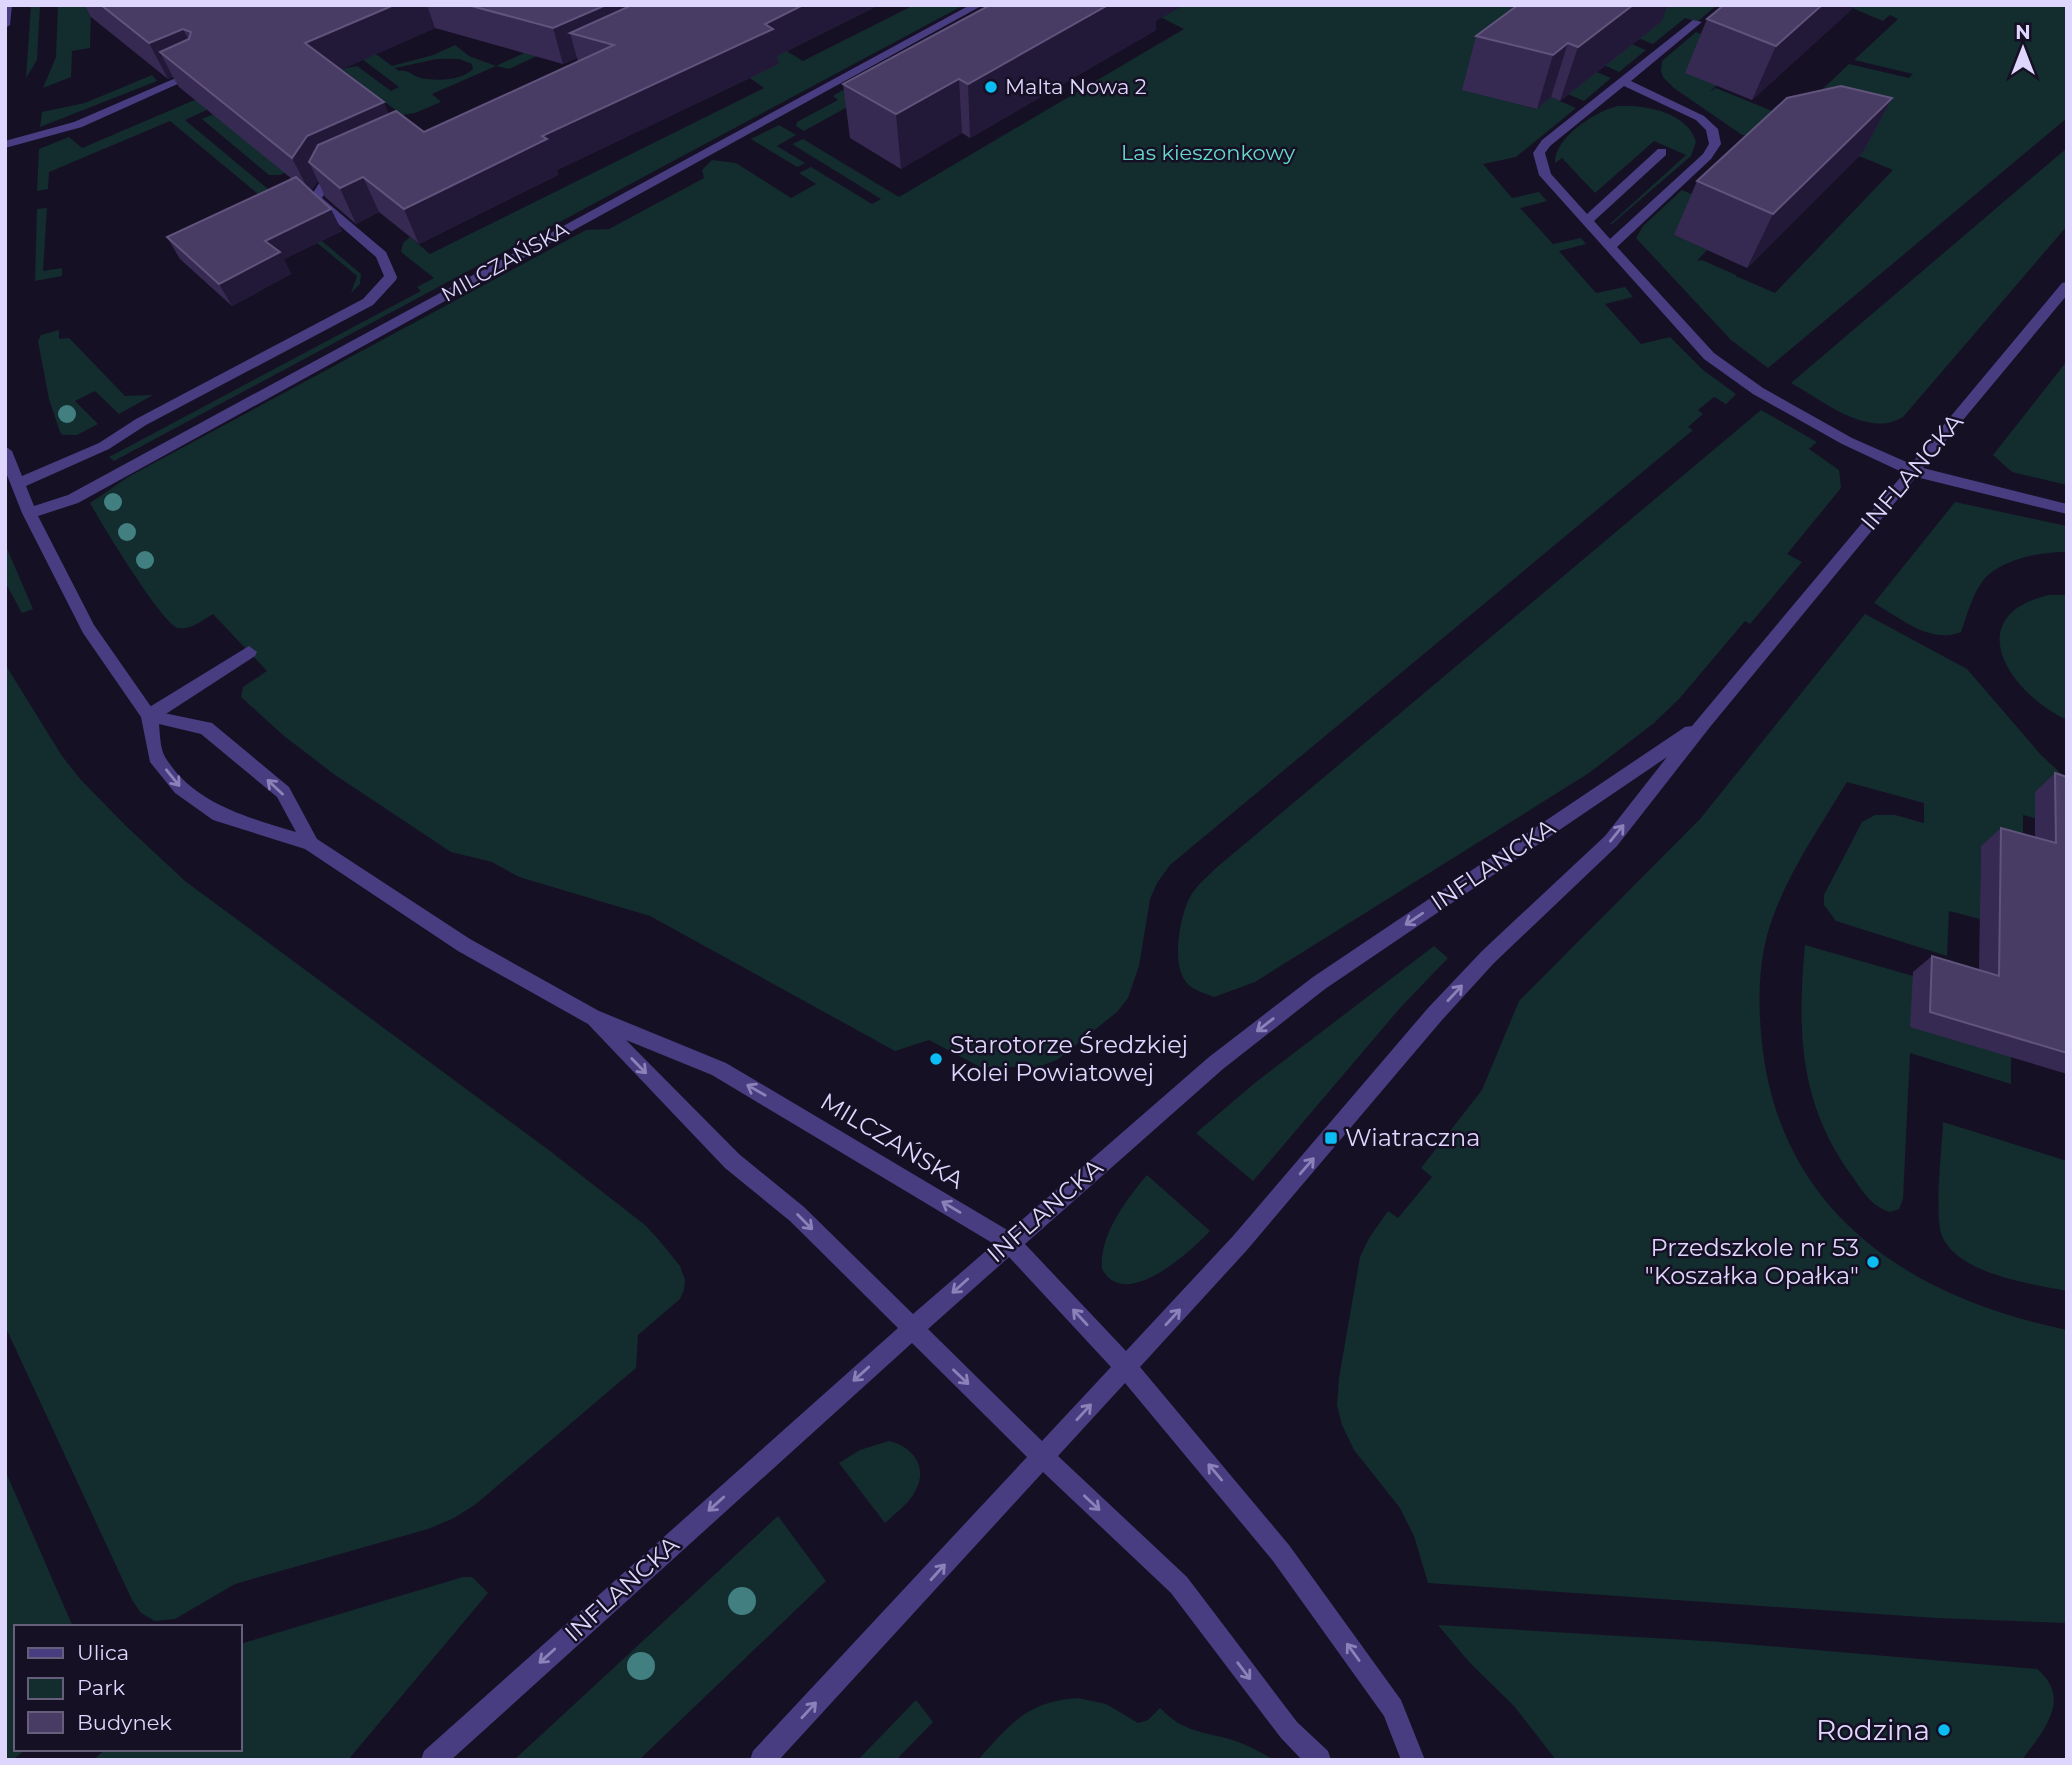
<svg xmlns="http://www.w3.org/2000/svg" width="2072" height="1765" font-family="Montserrat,sans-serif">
<rect width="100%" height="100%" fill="#161025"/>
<g fill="#132c2e" fill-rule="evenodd">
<polygon points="31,5 40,5 37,60 26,78"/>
<polygon points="58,5 91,5 90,48 72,51 71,77 43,88 56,57"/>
<polygon points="914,5 964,5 114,461 109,457 421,291 417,287 434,278 401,252 403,243 410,237 430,254 764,88 747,76 740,23 803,61"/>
<path d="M 1136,5 L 1575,5 L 1463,89 L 1536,109 L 1551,97 L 1576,108 L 1516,157 L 1483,164 L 1512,198 L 1539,192 L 1547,201 L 1520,208 L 1553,244 L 1581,238 L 1586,244 L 1559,251 L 1596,293 L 1625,287 L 1633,297 L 1605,304 L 1641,344 L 1670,337 L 1703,370 L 1736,394 L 1726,404 L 1714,397 L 1698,410 L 1703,414 L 1688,427 L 1693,430 L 1170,865 L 1157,883 L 1150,899 L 1139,966 L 1128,998 L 1117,1012 L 1057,1060 L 1038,1067 L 980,1067 L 929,1040 L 895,1051 L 650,916 L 519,877 L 492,862 L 451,852 L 335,775 L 284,736 L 241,697 L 243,687 L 267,671 L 213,614 C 204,619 190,631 178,628 C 162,624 101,523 90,503 L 128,477 L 586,230 L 609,229 L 704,178 L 702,170 L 712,160 L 736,163 L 791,198 L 816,184 L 799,173 L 811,167 L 872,204 L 881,199 L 792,144 L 803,139 L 899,197 L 1184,29 Z"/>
<polygon points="1619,5 1717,5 1697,22 1685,18 1653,44 1638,38"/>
<polygon points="1845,5 2067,5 2067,118 1768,368 1731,340 1636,238 1643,226 1682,190 1709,202 1674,235 1707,250 1697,261 1702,260 1736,275 1737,278 1738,277 1775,293 1893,170 1859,156 1863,151 1764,145 1849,64 1909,78 1913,74 1854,60 1898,19 1890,15 1883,21"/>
<path d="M 614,20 L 509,69 L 496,66 L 432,94 L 441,102 L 415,113 L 402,115 L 342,69 L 357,66 L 391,91 L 399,87 L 362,59 L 372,51 L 392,66 L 433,55 L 455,45 L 469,56 L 496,66 L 583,26 ZM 437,59 L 459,59 L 472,64 L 473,69 C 461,81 437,81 421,78 C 412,76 409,69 399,71 L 395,68 Z"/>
<polygon points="1696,32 1722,42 1716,86 1709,92 1716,88 1782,115 1759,136 1742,135 1674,88 1663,77 1661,71 1662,61"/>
<polygon points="1622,40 1646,50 1619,72 1604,65"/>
<polygon points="1587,68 1611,78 1584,101 1568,94"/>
<polygon points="152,75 157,81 40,127 42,112 85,103"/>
<polygon points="843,90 860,100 804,131 796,126 797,122 838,100 833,96"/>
<polygon points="211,93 222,103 185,120 267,188 290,214 361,274 360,284 351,293 357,276 170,121 49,172 48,189 37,191 39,149 69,137 82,148"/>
<path d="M 1618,106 C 1645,105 1687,111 1696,142 L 1691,156 L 1612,224 L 1610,224 L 1686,155 L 1654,141 L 1595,193 L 1562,158 L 1555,163 C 1554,138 1595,111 1618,106 Z"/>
<polygon points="230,107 385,127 280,175 269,175 202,119"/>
<polygon points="779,125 796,135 777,146 805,163 797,167 751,139"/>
<path d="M 2067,148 L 2067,226 L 1903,417 C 1868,439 1822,400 1791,383 Z"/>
<polygon points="47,208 43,271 62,268 62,276 35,281 37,209"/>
<polygon points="59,330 59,339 69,338 125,396 153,395 119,414 95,391 75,401 98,424 77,435 63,435 60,432 49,399 38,341 41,335"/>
<polygon points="2067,361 2067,485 2012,472 1993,455"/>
<path d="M 1761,410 L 1817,442 L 1809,449 L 1839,470 L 1841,488 L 1787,554 L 1802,562 L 1750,624 L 1745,621 L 1679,699 L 1654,723 L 1589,773 L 1255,982 L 1214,997 C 1204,993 1192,990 1186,982 C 1171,963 1180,916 1190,897 C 1196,886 1207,877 1216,868 Z"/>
<path d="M 1955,502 L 2067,526 L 2067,552 C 2042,551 1998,560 1982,582 C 1972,596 1967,615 1961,632 C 1931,645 1899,617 1874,603 Z"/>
<polygon points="5,544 33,609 22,613 5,582"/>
<path d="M 2049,595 L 2067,595 L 2067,720 C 2010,694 1958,616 2049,595 Z"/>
<path d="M 1865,614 L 1967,669 L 2041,755 L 2067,779 L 2035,818 L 2023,815 L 2023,857 L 1981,846 L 1980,919 L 1949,911 L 1947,956 L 1836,921 L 1824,905 L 1824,895 L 1862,822 L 1875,815 L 1895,815 L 1924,823 L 1924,803 L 1847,782 C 1818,830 1784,878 1768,932 C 1758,967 1758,1008 1762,1043 C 1780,1214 1911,1298 2067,1330 L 2067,1623 L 1936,1618 L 1428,1583 L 1414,1536 L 1400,1508 L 1354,1450 L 1342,1425 L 1337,1405 L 1339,1378 L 1360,1257 L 1369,1238 L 1388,1211 L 1398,1218 L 1432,1177 L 1421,1168 L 1482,1090 L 1519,1001 L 1700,819 Z"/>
<polygon points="5,664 62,756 81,780 125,825 185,881 550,1151 645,1225 658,1239 680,1266 685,1280 684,1290 680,1299 638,1335 636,1368 476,1504 454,1518 428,1529 235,1584 175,1619 155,1621 141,1613 132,1600 5,1326"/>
<path d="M 1805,945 L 1913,976 L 2011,1057 L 2011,1084 L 1910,1053 L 1903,1199 L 1899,1209 L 1890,1212 C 1871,1206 1863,1192 1852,1176 C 1799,1104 1797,1030 1805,945 Z"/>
<polygon points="1434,946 1448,958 1400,1008 1253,1181 1196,1133 1256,1082"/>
<path d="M 1943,1122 L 2067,1161 L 2067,1291 C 2031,1284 1958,1274 1942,1236 C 1934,1215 1942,1148 1943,1122 Z"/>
<path d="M 1147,1175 L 1210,1231 C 1190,1252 1125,1312 1102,1269 C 1099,1235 1126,1200 1147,1175 Z"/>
<path d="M 889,1441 C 915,1447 930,1470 913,1495 C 906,1506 894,1514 885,1523 L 839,1463 L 860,1450 Z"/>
<polygon points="5,1470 73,1627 16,1627 16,1749 26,1749 13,1760 5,1760"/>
<polygon points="778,1516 826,1581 639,1760 514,1760"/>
<polygon points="463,1577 472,1577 488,1593 348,1760 93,1760 106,1749 240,1749 240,1644"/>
<path d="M 1438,1625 L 1721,1642 L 2037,1669 C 2072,1698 2045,1729 2022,1760 L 1556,1760 L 1514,1706 L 1470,1663 Z"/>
<path d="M 1078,1698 L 1106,1704 L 1138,1723 L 1148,1720 L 1160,1708 C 1182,1731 1199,1731 1229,1739 C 1245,1743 1260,1752 1274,1760 L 978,1760 C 1010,1724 1028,1701 1078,1698 Z"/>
<polygon points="916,1700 933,1722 896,1760 858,1760"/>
</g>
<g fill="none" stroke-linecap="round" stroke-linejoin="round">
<polygon fill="#493d81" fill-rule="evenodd" points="249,646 257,652 255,656 155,721 143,721 141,716 143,711"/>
<g fill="#493d81" fill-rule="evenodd">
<polygon points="5,5 12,5 10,25 5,28"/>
<path d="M 970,5 L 983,5 L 78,503 L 38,516 L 94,625 L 154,711 L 212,723 L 289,787 L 317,839 L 470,939 L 599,1011 L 726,1063 L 1009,1231 L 1209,1057 L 1313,977 L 1685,727 L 1692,726 L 1904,473 L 1842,444 L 1753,394 L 1704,359 L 1539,175 L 1533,153 L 1542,140 L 1693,20 L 1702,22 L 1631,81 L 1704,116 L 1718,129 L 1721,144 L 1711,159 L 1617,247 L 1714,353 L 1763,388 L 1852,438 L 1911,464 L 2062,283 L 2067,282 L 2067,295 L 1923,468 L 2067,504 L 2067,514 L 1916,477 L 1710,727 L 1617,846 L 1494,963 L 1442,1020 L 1247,1250 L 1140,1367 L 1289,1545 L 1401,1700 L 1425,1760 L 1401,1760 L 1384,1716 L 1273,1561 L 1125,1383 L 1058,1456 L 1187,1577 L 1297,1722 L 1328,1751 L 1331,1760 L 1302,1760 L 1281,1738 L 1171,1593 L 1043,1472 L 779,1760 L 750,1760 L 753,1751 L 1027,1457 L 912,1343 L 451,1760 L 421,1760 L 424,1751 L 898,1328 L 790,1221 L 725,1168 L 588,1024 L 458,951 L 305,849 L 213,820 L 175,793 L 150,762 L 141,717 L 83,633 L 22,513 L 5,470 L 5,446 L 12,451 L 22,476 L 99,443 L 136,419 L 363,299 L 384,276 L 376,257 L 309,199 L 325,174 L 333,170 L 343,173 L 333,179 L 322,198 L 386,252 L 397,277 L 396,280 L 373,305 L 146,425 L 109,449 L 26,486 L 34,506 L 68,495 ZM 1624,86 L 1696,120 L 1706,130 L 1709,144 L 1703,154 L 1610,239 L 1594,221 L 1666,155 L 1666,149 L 1658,149 L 1587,214 L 1551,174 L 1545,153 L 1550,146 ZM 159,724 L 201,734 L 277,797 L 296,832 C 247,817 194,804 165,757 C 160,748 160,734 159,724 ZM 1667,757 L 1605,836 L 1482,951 L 1428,1008 L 1233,1236 L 1126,1351 L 1025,1244 L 1223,1069 L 1325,989 ZM 626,1040 L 712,1075 L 994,1244 L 913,1314 L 804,1207 L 739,1154 ZM 1009,1257 L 1111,1367 L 1042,1441 L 928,1329 Z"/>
<polygon points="192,71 202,73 82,127 5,148 5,141 74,122"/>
</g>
</g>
<g fill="#417f81">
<circle cx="67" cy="414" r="9"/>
<circle cx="113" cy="502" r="9"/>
<circle cx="127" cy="532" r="9"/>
<circle cx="145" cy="560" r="9"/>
<circle cx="742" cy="1601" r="14"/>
<circle cx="641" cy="1666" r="14"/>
</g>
<g fill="#372a52" fill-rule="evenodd">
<path d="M 85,5 L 879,5 L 777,56 L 779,64 L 557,170 L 558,175 L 419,244 L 379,212 L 356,224 L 325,197 L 318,181 L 311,191 L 342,231 L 284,259 L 291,274 L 232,306 L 180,259 L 167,237 L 292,179 L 179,87 L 173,77 L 168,79 L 91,17 ZM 435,28 L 563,64 L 577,58 L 578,62 L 424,132 L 389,114 L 340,70 Z"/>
<polygon points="1724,5 1854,5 1852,9 1752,100 1685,73 1707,19"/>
<polygon points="1156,21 1156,30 970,138 962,133 901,169 850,138 843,84"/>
<polygon points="1661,22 1560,101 1551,97 1537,109 1462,90 1476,36"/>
<polygon points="1892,98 1863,152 1747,268 1674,235 1697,181"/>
<polygon points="2055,773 2067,777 2067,1074 1910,1027 1913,972 1932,956 1979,970 1981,846 2001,828 2035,838 2035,792"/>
</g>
<g fill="#221838">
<polygon points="394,5 427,5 435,28 320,79 305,43"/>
<polygon points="606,5 641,5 570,33 577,58 563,64 553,28"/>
<polygon points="803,5 879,5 777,56 779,64 557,170 558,175 419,244 404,209 542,136"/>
<polygon points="1108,5 1184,5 1156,21 1156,30 970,138 968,84"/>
<polygon points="1633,5 1668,5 1661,22 1560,101 1578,47"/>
<polygon points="1822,5 1854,5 1852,9 1752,100 1776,46"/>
<polygon points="183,29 201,65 160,52 173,77 168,79 149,43"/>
<polygon points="1568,43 1551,97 1537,109 1553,55"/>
<polygon points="959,79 962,133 901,169 896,114"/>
<polygon points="1892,98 1863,152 1747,268 1773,214"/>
<polygon points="384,102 399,138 309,162 318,181 310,193 292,158 307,136"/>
<polygon points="363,177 379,212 356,224 340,188"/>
<polygon points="331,209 342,231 284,259 291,274 232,306 219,284 265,241"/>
</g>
<g fill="#493c64" stroke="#60547c" stroke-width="2">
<polygon points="101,5 394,5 305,43 384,102 307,136 292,158 160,52 189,39 191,32 183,29 149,43"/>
<polygon points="468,5 606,5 553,28"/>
<polygon points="632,5 803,5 765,24 773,29 542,136 547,139 404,209 363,177 340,188 309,162 318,145 396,111 424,132 614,45 570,33"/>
<polygon points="990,5 1108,5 968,84 959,79 896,114 843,84"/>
<polygon points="1518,5 1633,5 1578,47 1568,43 1553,55 1476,36"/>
<polygon points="1724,5 1822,5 1776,46 1707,19"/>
<polygon points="1841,86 1892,98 1773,214 1697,181 1787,98"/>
<polygon points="296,177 331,209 265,241 280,252 219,284 167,237"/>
<polygon points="2055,773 2067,777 2067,1053 1930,1012 1932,956 1999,976 2001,828 2056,843"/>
</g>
<defs><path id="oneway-shaft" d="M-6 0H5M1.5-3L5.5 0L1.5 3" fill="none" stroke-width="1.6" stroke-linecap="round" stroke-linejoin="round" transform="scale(1.75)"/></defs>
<g stroke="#8c82b9">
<use href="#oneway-shaft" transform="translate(173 778) rotate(51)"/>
<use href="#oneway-shaft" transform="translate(275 787) rotate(-137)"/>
<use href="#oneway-shaft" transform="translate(1617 833) rotate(-51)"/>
<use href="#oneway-shaft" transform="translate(1414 919) rotate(146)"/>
<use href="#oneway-shaft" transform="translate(1455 993) rotate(-47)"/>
<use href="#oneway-shaft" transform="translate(1265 1025) rotate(142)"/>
<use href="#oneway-shaft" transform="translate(639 1066) rotate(46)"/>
<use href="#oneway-shaft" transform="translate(756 1090) rotate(-150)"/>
<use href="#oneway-shaft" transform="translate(1307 1166) rotate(-49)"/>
<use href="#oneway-shaft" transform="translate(951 1207) rotate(-149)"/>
<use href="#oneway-shaft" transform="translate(805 1222) rotate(45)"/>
<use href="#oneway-shaft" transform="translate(960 1286) rotate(138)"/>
<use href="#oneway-shaft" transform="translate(1080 1317) rotate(-133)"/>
<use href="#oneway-shaft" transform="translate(1173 1317) rotate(-47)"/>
<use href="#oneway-shaft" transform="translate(861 1374) rotate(138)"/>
<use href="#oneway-shaft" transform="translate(961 1377) rotate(44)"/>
<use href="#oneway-shaft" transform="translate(1084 1412) rotate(-47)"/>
<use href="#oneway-shaft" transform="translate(1215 1472) rotate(-130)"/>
<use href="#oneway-shaft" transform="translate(1092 1503) rotate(43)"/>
<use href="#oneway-shaft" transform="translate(716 1504) rotate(138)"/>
<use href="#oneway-shaft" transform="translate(938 1572) rotate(-48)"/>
<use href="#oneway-shaft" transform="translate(1353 1652) rotate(-126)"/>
<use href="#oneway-shaft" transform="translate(547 1656) rotate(138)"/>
<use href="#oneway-shaft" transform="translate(1244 1671) rotate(53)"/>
<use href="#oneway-shaft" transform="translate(809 1710) rotate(-47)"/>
</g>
<g fill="#0cbdf3" stroke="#161025" stroke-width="2.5">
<circle cx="991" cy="87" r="7"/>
<circle cx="936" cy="1059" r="7"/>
<rect x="1324" y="1131" width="14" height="14" rx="3.5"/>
<circle cx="1873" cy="1262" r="7"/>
<circle cx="1944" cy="1730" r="7"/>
</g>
<g text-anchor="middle" stroke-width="5" stroke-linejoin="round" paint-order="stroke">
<g font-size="21" fill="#dfd6fd" stroke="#161025" text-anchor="start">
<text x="1005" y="94">Malta Nowa 2</text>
</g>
<g font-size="21" fill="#65dacc" stroke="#161025">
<text x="1208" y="160">Las kieszonkowy</text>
</g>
<g font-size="21" fill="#dfd6fd" stroke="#161025">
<text transform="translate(505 262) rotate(-29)" y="7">MILCZAŃSKA</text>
</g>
<g font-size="24" fill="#dfd6fd" stroke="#161025">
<text transform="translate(1912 472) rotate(-50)" y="8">INFLANCKA</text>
<text transform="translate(1493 865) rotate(-34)" y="8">INFLANCKA</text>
<text transform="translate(892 1141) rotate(31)" y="8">MILCZAŃSKA</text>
<text transform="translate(1045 1211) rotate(-41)" y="8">INFLANCKA</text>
<text transform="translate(622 1589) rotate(-42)" y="8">INFLANCKA</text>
</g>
<g font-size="24" fill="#dfd6fd" stroke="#161025" text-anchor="start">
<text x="950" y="1053">Starotorze Średzkiej<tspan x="950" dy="28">Kolei Powiatowej</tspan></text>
<text x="1345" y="1146">Wiatraczna</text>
<text x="1859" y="1256" text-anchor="end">Przedszkole nr 53<tspan x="1859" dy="28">"Koszałka Opałka"</tspan></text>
</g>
<g font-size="28" fill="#dfd6fd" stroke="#161025" text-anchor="end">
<text x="1930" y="1740">Rodzina</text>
</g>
</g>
<rect width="2072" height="1765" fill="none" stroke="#dfd6fd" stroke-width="14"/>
<rect x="14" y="1625" width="228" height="126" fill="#161025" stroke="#665f7b" stroke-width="2"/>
<rect x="28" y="1648" width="35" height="10" fill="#493d81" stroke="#665f7b" stroke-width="2"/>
<text x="77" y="1660" font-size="21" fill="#dfd6fd">Ulica</text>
<rect x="28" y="1678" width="35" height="21" fill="#132c2e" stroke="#665f7b" stroke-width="2"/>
<text x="77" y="1695" font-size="21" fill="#dfd6fd">Park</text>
<rect x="28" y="1712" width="35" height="21" fill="#493c64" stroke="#665f7b" stroke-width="2"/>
<text x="77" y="1730" font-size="21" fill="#dfd6fd">Budynek</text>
<g transform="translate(2023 49)" stroke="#161025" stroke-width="5" paint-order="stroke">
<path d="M0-5L12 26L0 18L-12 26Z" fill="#dfd6fd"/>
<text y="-10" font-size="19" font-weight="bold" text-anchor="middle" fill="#dfd6fd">N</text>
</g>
</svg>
